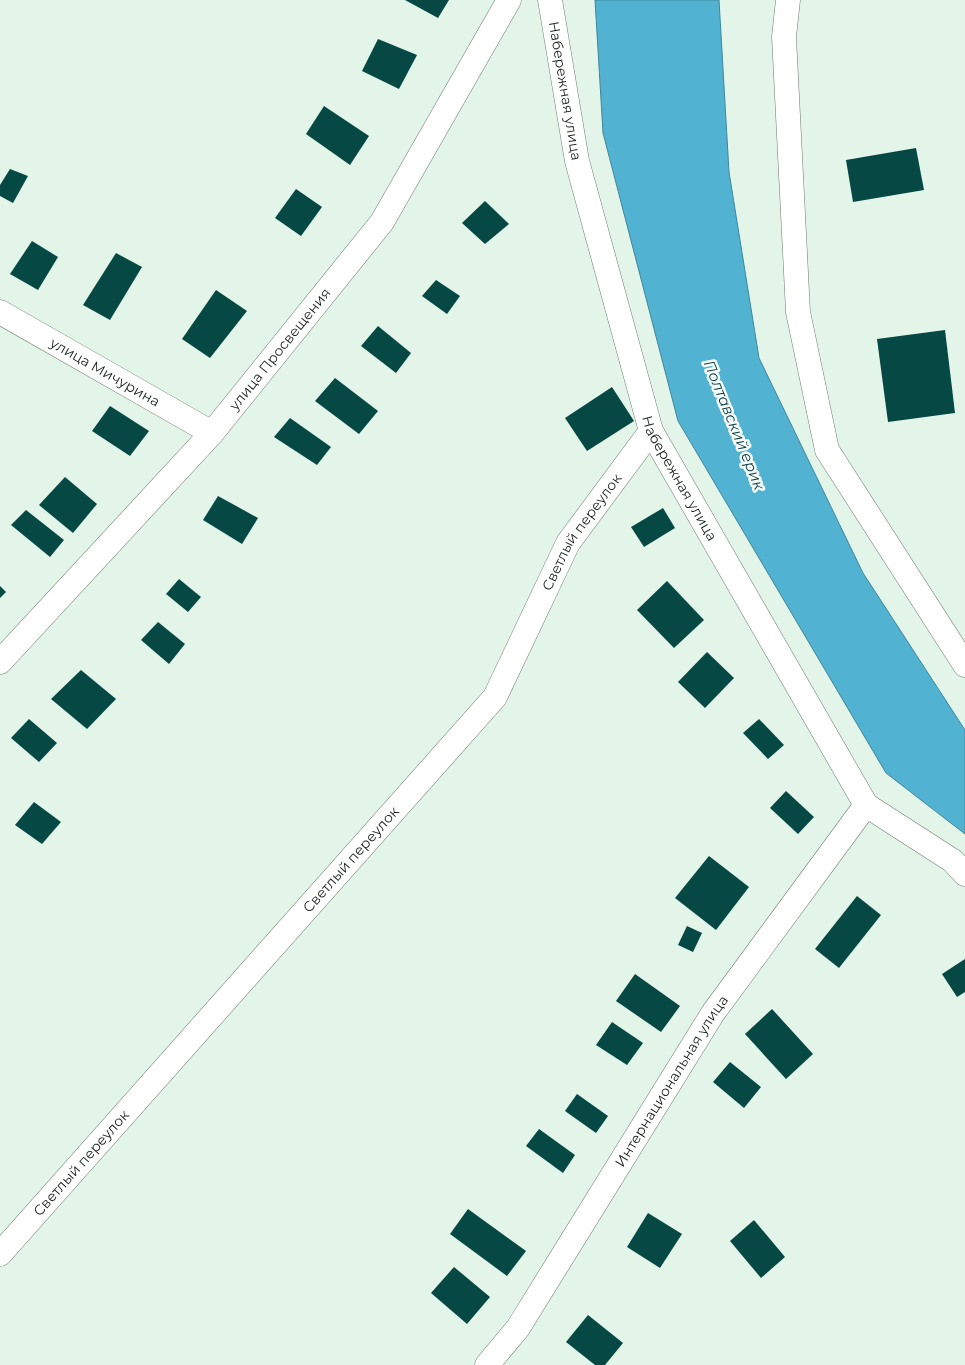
<svg xmlns="http://www.w3.org/2000/svg" width="965" height="1365" font-family="Montserrat,sans-serif">
<rect width="100%" height="100%" fill="#e3f5e8"/>
<polygon fill="#51b2d1" stroke="#41879b" points="595,0 719,0 729,172 759,358 863,573 965,730 965,834 886,773 678,421 603,133"/>
<g fill="#054844">
<polygon points="405,0 449,0 438,18"/>
<polygon points="378,39 417,55 399,89 362,71"/>
<polygon points="324,106 369,136 350,165 306,134"/>
<polygon points="916,148 924,190 853,202 846,160"/>
<polygon points="10,169 28,176 13,203 0,196 0,185"/>
<polygon points="296,189 322,207 301,236 275,218"/>
<polygon points="485,201 509,224 485,244 462,223"/>
<polygon points="32,241 58,257 38,290 10,274"/>
<polygon points="116,253 142,267 110,320 83,305"/>
<polygon points="436,280 460,296 447,314 422,296"/>
<polygon points="216,290 247,311 210,358 182,339"/>
<polygon points="378,326 411,353 396,373 361,346"/>
<polygon points="945,330 955,413 888,422 877,339"/>
<polygon points="335,378 378,411 359,434 315,401"/>
<polygon points="612,387 634,421 587,451 565,418"/>
<polygon points="110,406 149,431 130,456 92,431"/>
<polygon points="290,418 331,447 317,465 274,437"/>
<polygon points="65,477 97,504 73,533 39,505"/>
<polygon points="218,496 258,518 242,544 203,520"/>
<polygon points="663,508 675,528 644,547 631,527"/>
<polygon points="26,510 64,540 50,557 11,525"/>
<polygon points="179,579 201,597 188,612 166,594"/>
<polygon points="667,581 704,620 674,648 637,610"/>
<polygon points="0,586 6,592 0,598"/>
<polygon points="158,622 185,644 169,664 141,640"/>
<polygon points="707,652 734,678 705,708 678,682"/>
<polygon points="81,670 116,699 87,729 51,699"/>
<polygon points="29,719 57,743 39,762 11,738"/>
<polygon points="759,719 784,745 768,759 743,733"/>
<polygon points="786,791 814,817 798,834 770,808"/>
<polygon points="34,802 61,822 42,844 15,825"/>
<polygon points="709,856 749,887 716,930 675,898"/>
<polygon points="857,896 881,915 839,968 815,949"/>
<polygon points="687,926 702,933 693,952 678,945"/>
<polygon points="965,959 965,992 957,997 942,974"/>
<polygon points="635,974 680,1006 661,1032 616,1001"/>
<polygon points="772,1009 813,1054 786,1079 745,1034"/>
<polygon points="612,1022 643,1043 627,1065 596,1045"/>
<polygon points="730,1062 761,1087 744,1108 713,1082"/>
<polygon points="577,1094 608,1116 596,1133 565,1111"/>
<polygon points="539,1129 575,1155 563,1173 526,1146"/>
<polygon points="468,1209 526,1251 507,1276 450,1234"/>
<polygon points="648,1213 682,1234 660,1268 627,1247"/>
<polygon points="754,1220 785,1257 761,1278 730,1241"/>
<polygon points="454,1267 490,1297 467,1324 431,1293"/>
<polygon points="588,1315 623,1343 605,1365 595,1365 566,1342"/>
</g>
<g fill="none" stroke-linecap="round" stroke-linejoin="round">
<defs>
<g id="street">
<path id="s1" d="M 550,0 L 577,161 L 651,431 L 866,805 L 953,861 L 965,874"/>
<polyline points="788,0 784,37 798,312 827,450 965,665"/>
<path id="s2" d="M 0,312 L 212,433"/>
<path id="s3" d="M 0,662 L 212,433 L 382,222 L 509,0"/>
<path id="s4" d="M 0,1254 L 495,697 L 568,543 L 651,431"/>
<path id="s5" d="M 487,1365 L 518,1328 L 713,1013 L 866,805"/>
</g>
</defs>
<use href="#street" stroke="#6b7b70" stroke-width="25"/>
<use href="#street" stroke="#fff" stroke-width="24"/>
</g>
<g text-anchor="middle" stroke-width="5" stroke-linejoin="round" paint-order="stroke">
<g font-size="14" fill="#1b221d" stroke="#f8fffa">
<text dy="5" stroke="none"><textPath href="#s1" startOffset="92">Набережная улица</textPath></text>
<text dy="5" stroke="none"><textPath href="#s3" startOffset="420">улица Просвещения</textPath></text>
<text dy="5" stroke="none"><textPath href="#s2" startOffset="121">улица Мичурина</textPath></text>
<text dy="5" stroke="none"><textPath href="#s1" startOffset="498">Набережная улица</textPath></text>
<text dy="5" stroke="none"><textPath href="#s4" startOffset="932">Светлый переулок</textPath></text>
<text dy="5" stroke="none"><textPath href="#s4" startOffset="528">Светлый переулок</textPath></text>
<text dy="5" stroke="none"><textPath href="#s5" startOffset="339">Интернациональная улица</textPath></text>
<text dy="5" stroke="none"><textPath href="#s4" startOffset="122">Светлый переулок</textPath></text>
</g>
<g font-size="15" font-style="italic" fill="#093745" stroke="#f8fffa">
<text transform="translate(734 425) rotate(68)" y="5">Полтавский ерик</text>
</g>
</g>
</svg>
